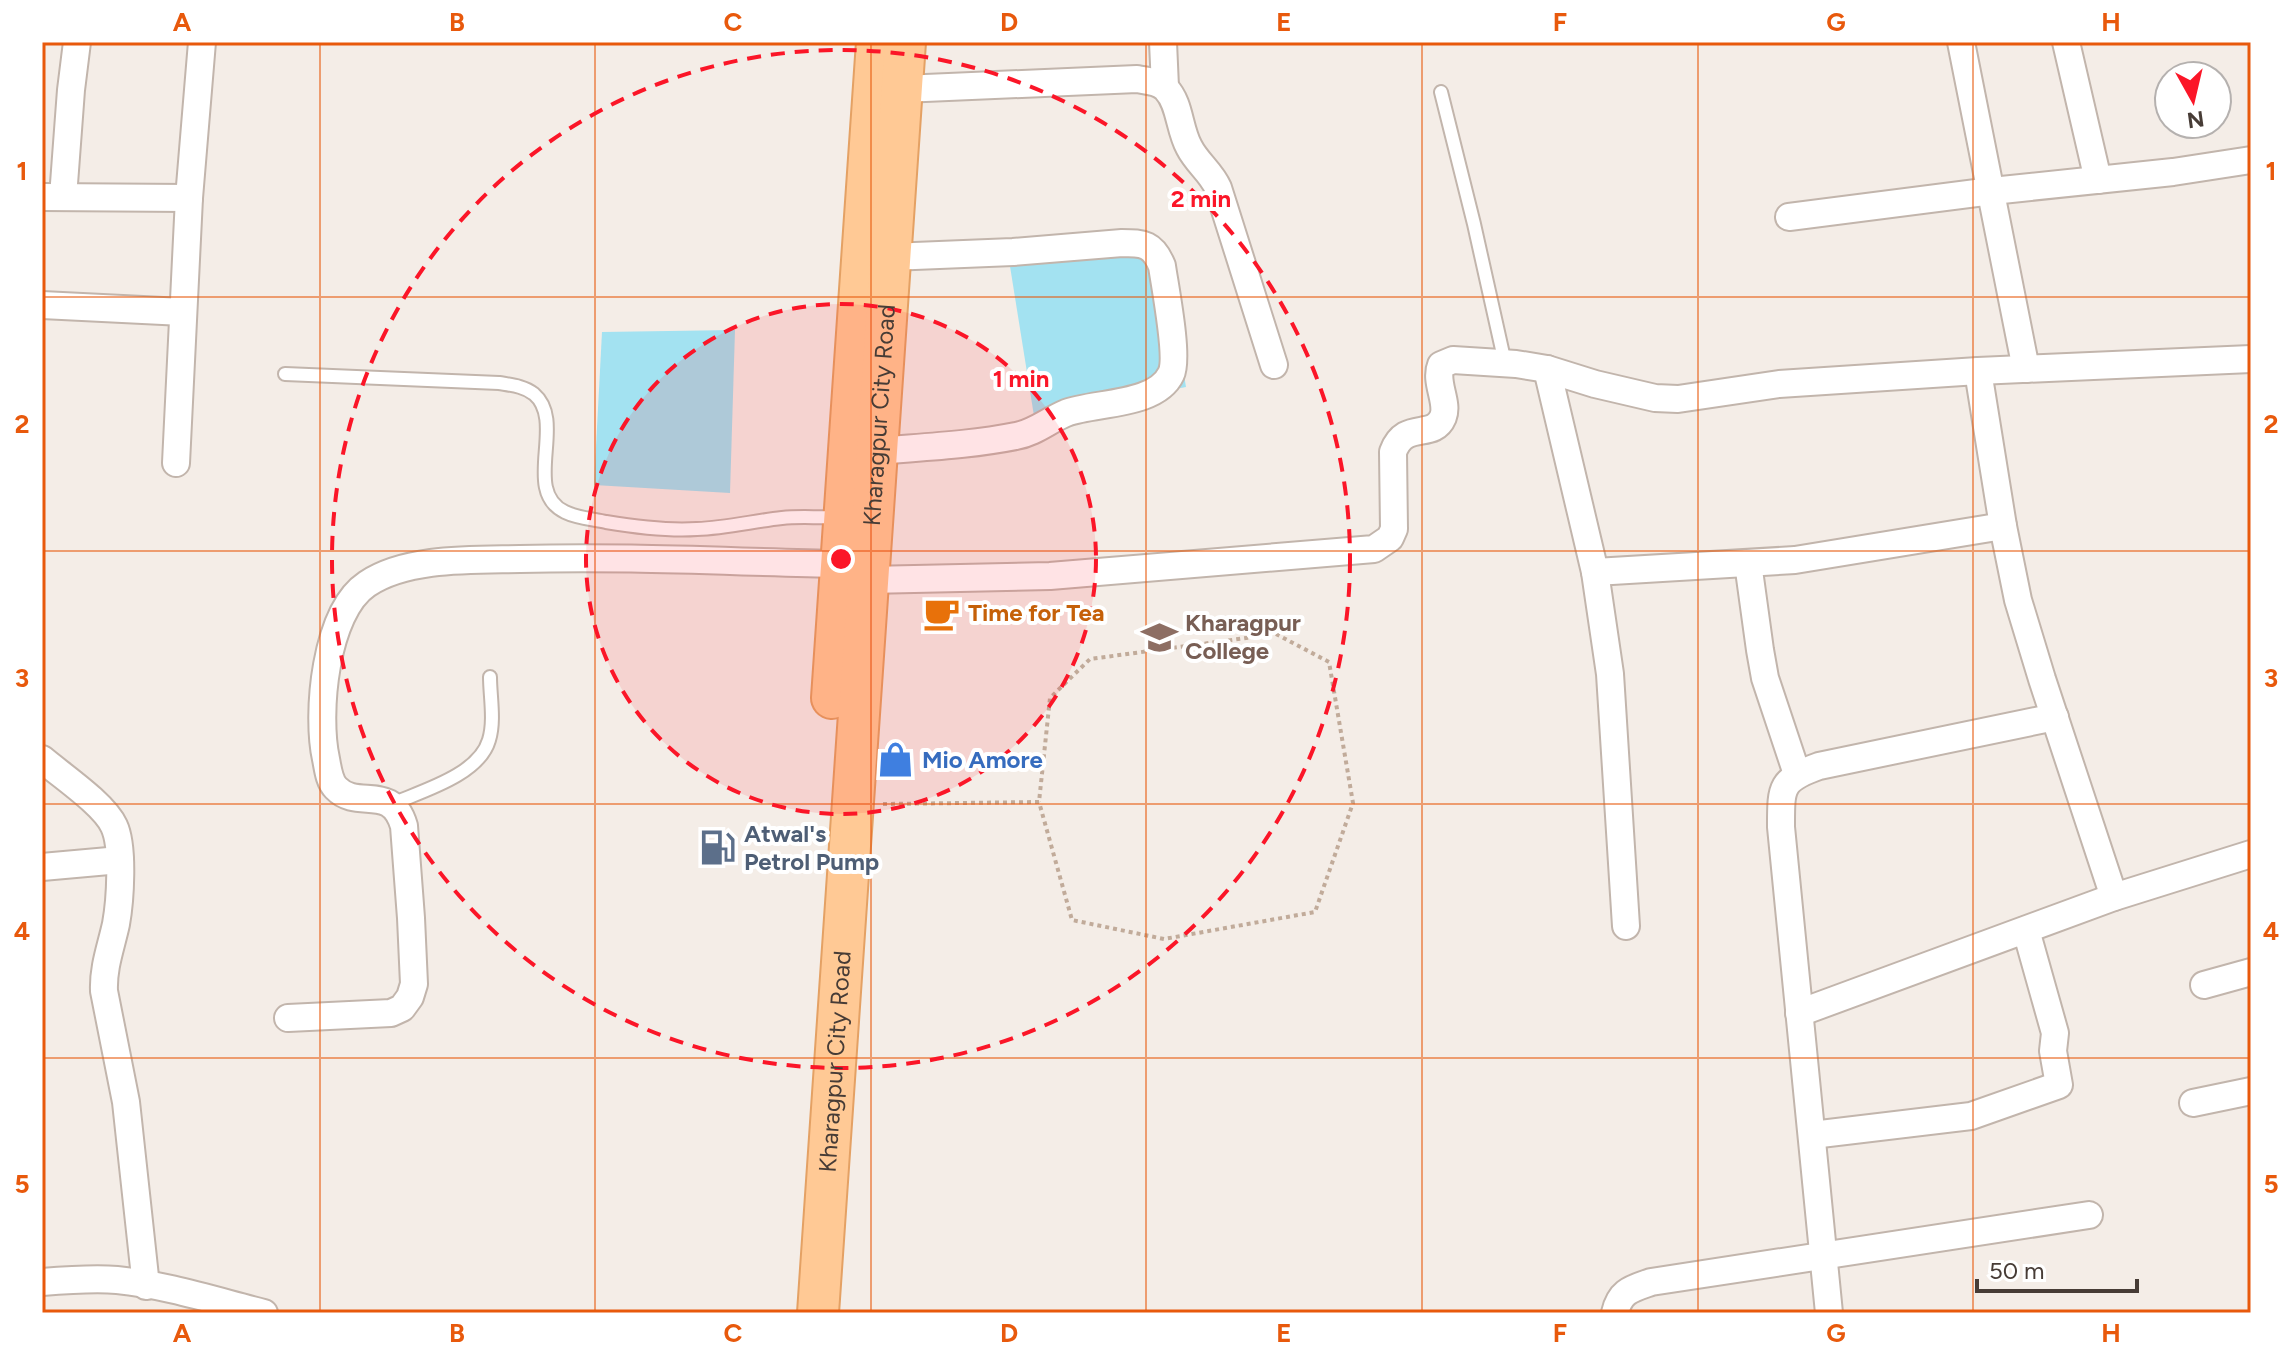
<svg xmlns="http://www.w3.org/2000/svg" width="2293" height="1355" font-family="Figtree,sans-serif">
<rect width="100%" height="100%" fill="#f4ede7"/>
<g fill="#a3e2f1">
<polygon points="1162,242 1186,387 1034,416 1009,260"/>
<polygon points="735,330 730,493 594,485 602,332"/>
</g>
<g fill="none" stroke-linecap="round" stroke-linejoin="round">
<defs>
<g id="service">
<polyline points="1441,92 1474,224 1505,363"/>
<path d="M 285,374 L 499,383 C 511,385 524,386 534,394 C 567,422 521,491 565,512 C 577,518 593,519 606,522 C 636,527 668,531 697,529 C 726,528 754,521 782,518 C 800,516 819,518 837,517"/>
<path d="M 392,804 C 422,791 479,775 489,740 C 495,721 490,696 490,677"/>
</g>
<g id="minor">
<polyline points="1163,42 1165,87"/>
<polyline points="1961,42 2026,369"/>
<polyline points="2066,42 2098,180"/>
<path d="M 902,89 L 1137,79 C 1147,81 1159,81 1166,89 C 1180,103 1179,129 1189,147 C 1197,163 1211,172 1218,188 L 1274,365"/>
<polyline points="42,197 189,198"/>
<polyline points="63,197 71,90 77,42"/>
<polyline points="1789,217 1992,191 2173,172 2251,160"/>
<polyline points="42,305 183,312"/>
<polyline points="1547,369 1595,572 1610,674 1626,926"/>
<polyline points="1978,371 2003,526 2018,600 2042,679 2114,897"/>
<path d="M 877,451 C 923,447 971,445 1016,436 C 1034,433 1049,420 1066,413 C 1095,402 1156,406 1171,374 C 1179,358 1165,287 1162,266 C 1153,244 1144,243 1122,243 L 1013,252 L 890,257"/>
<polyline points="176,463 189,198 202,42"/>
<polyline points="1748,563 1760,650 1765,678 1797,774"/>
<polyline points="1595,572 1795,560 2003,526"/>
<path d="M 868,580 L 1050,576 L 1374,549 L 1390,538 L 1394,529 L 1393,452 C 1405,419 1433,441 1443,417 C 1449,402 1434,382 1441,365 L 1453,360 L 1516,364 L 1547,369 L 1595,384 L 1655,398 L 1678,399 L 1779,384 L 1978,371 L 2251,359"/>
<path d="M 42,759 C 62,776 104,804 114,826 C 124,847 120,902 116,924 C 111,947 103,967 104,991 L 126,1102 L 146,1286"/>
<polyline points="42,867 120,860"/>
<polyline points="2204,985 2251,972"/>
<polyline points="1799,1013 2114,897 2251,854"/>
<path d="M 288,1018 L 391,1013 L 402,1008 L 410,997 L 414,984 L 411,918 L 404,826 C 391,782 358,811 336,788 C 329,781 328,769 326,759 C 316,714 325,612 367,584 C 407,557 474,560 520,559 C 627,556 734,562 841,564"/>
<polyline points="2193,1103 2251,1091"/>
<polyline points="1812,1135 1971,1116 2059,1085 2053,1051 2055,1033 2026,930"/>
<path d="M 42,1282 C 67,1280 92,1278 117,1280 C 167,1285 216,1301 264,1313"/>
<path d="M 1615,1313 C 1620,1291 1631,1289 1651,1282 L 2089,1215"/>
<path d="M 1829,1313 L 1781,827 C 1781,787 1780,780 1819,766 L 2055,717"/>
</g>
<g id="primary">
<polyline points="832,698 877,42"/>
<path id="s1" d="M 818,1313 L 905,42"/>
</g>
</defs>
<use href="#service" stroke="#c2b5ac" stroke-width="16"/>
<use href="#minor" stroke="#c2b5ac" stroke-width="30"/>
<use href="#primary" stroke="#e4a164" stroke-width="44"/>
<polyline stroke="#c1ab9a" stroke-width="4" stroke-dasharray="4 4" stroke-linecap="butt" points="883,804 1039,802 1050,698 1090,659 1276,634 1329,662 1353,803 1315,912 1164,939 1072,920 1039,802"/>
<use href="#service" stroke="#fff" stroke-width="12"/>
<use href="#minor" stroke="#fff" stroke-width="26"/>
<use href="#primary" stroke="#ffc995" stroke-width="40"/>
</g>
<path fill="none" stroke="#e8590c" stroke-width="2" stroke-opacity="0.55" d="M 320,42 L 320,1313M 595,42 L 595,1313M 871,42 L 871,1313M 1146,42 L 1146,1313M 1422,42 L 1422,1313M 1698,42 L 1698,1313M 1973,42 L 1973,1313M 42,297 L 2251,297M 42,551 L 2251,551M 42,804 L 2251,804M 42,1058 L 2251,1058"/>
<circle cx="841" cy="559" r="255" fill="#fb1628" fill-opacity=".12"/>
<g fill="none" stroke="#fb1628" stroke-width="4" stroke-dasharray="14 10">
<circle cx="841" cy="559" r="255"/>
<circle cx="841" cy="559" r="509"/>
</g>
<defs>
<symbol id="cafe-bare" viewBox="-9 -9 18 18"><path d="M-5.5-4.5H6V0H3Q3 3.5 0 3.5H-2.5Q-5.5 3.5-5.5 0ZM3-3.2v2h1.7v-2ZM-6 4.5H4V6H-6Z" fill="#e8710a" stroke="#fff" stroke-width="2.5" paint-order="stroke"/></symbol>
<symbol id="university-bare" viewBox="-9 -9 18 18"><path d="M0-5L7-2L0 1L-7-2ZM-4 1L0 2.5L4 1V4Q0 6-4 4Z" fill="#8d6e63" stroke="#fff" stroke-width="2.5" paint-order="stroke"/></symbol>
<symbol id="shop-bare" viewBox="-9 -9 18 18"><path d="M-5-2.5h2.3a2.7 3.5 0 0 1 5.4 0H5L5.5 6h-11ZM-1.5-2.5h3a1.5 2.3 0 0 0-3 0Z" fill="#3f7fe0" stroke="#fff" stroke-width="2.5" paint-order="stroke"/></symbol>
<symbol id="fuel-bare" viewBox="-9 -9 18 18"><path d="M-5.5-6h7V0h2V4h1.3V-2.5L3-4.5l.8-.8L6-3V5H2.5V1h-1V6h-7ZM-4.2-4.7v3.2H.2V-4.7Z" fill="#5c6f8a" stroke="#fff" stroke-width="2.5" paint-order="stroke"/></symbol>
</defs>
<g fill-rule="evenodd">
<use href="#cafe-bare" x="916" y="588" width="51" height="51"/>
<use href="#university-bare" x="1134" y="612" width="51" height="51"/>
<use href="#shop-bare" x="870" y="734" width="51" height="51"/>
<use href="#fuel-bare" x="692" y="822" width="51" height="51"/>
</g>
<g text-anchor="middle" stroke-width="8" stroke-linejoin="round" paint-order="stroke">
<g font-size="24" fill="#473c36" stroke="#fff">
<text dy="8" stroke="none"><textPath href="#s1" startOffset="900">Kharagpur City Road</textPath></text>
<text dy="8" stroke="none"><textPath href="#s1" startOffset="252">Kharagpur City Road</textPath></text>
</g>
<g font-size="24" font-weight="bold" fill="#c56008" stroke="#fff" text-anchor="start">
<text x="968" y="621">Time for Tea</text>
</g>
<g font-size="24" font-weight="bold" fill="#785e54" stroke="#fff" text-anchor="start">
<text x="1185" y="631">Kharagpur<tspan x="1185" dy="28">College</tspan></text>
</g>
<g font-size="24" font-weight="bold" fill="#366cbe" stroke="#fff" text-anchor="start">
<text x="922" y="768">Mio Amore</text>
</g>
<g font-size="24" font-weight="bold" fill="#4e5e75" stroke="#fff" text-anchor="start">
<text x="744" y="842">Atwal's<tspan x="744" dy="28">Petrol Pump</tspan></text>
</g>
</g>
<circle cx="841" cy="559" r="12" fill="#fb1628" stroke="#fff" stroke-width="4"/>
<g font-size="24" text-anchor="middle" font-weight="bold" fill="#fb1628" stroke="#fff" stroke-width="8" stroke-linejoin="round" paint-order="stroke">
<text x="1201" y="207">2 min</text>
<text x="1021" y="387">1 min</text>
</g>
<rect width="2293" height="1355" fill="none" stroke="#ffffff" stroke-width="88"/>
<g transform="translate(2193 100) rotate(172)"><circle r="38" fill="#ffffff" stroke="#b5b1af" stroke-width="2"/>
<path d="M0-6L14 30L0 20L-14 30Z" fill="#fb1628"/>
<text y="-12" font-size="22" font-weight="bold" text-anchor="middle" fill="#473c36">N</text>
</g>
<path d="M1977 1279v12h160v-12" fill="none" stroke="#473c36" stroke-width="4"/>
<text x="1989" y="1279" font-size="24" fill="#473c36" stroke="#ffffff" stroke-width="6" paint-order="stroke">50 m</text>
<rect x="44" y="44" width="2205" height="1267" fill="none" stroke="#e8590c" stroke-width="3"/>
<g font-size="26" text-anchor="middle" font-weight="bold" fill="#e8590c">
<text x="182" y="31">A</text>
<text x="457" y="31">B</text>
<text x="733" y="31">C</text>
<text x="1009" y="31">D</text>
<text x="1284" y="31">E</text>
<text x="1560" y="31">F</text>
<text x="1836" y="31">G</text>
<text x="2111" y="31">H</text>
<text x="22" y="180">1</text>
<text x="2271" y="180">1</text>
<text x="22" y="433">2</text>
<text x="2271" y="433">2</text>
<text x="22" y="687">3</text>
<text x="2271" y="687">3</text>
<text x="22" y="940">4</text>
<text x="2271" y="940">4</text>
<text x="22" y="1193">5</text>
<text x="2271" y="1193">5</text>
<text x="182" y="1342">A</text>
<text x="457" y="1342">B</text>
<text x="733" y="1342">C</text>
<text x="1009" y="1342">D</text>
<text x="1284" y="1342">E</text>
<text x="1560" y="1342">F</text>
<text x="1836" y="1342">G</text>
<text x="2111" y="1342">H</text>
</g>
</svg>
